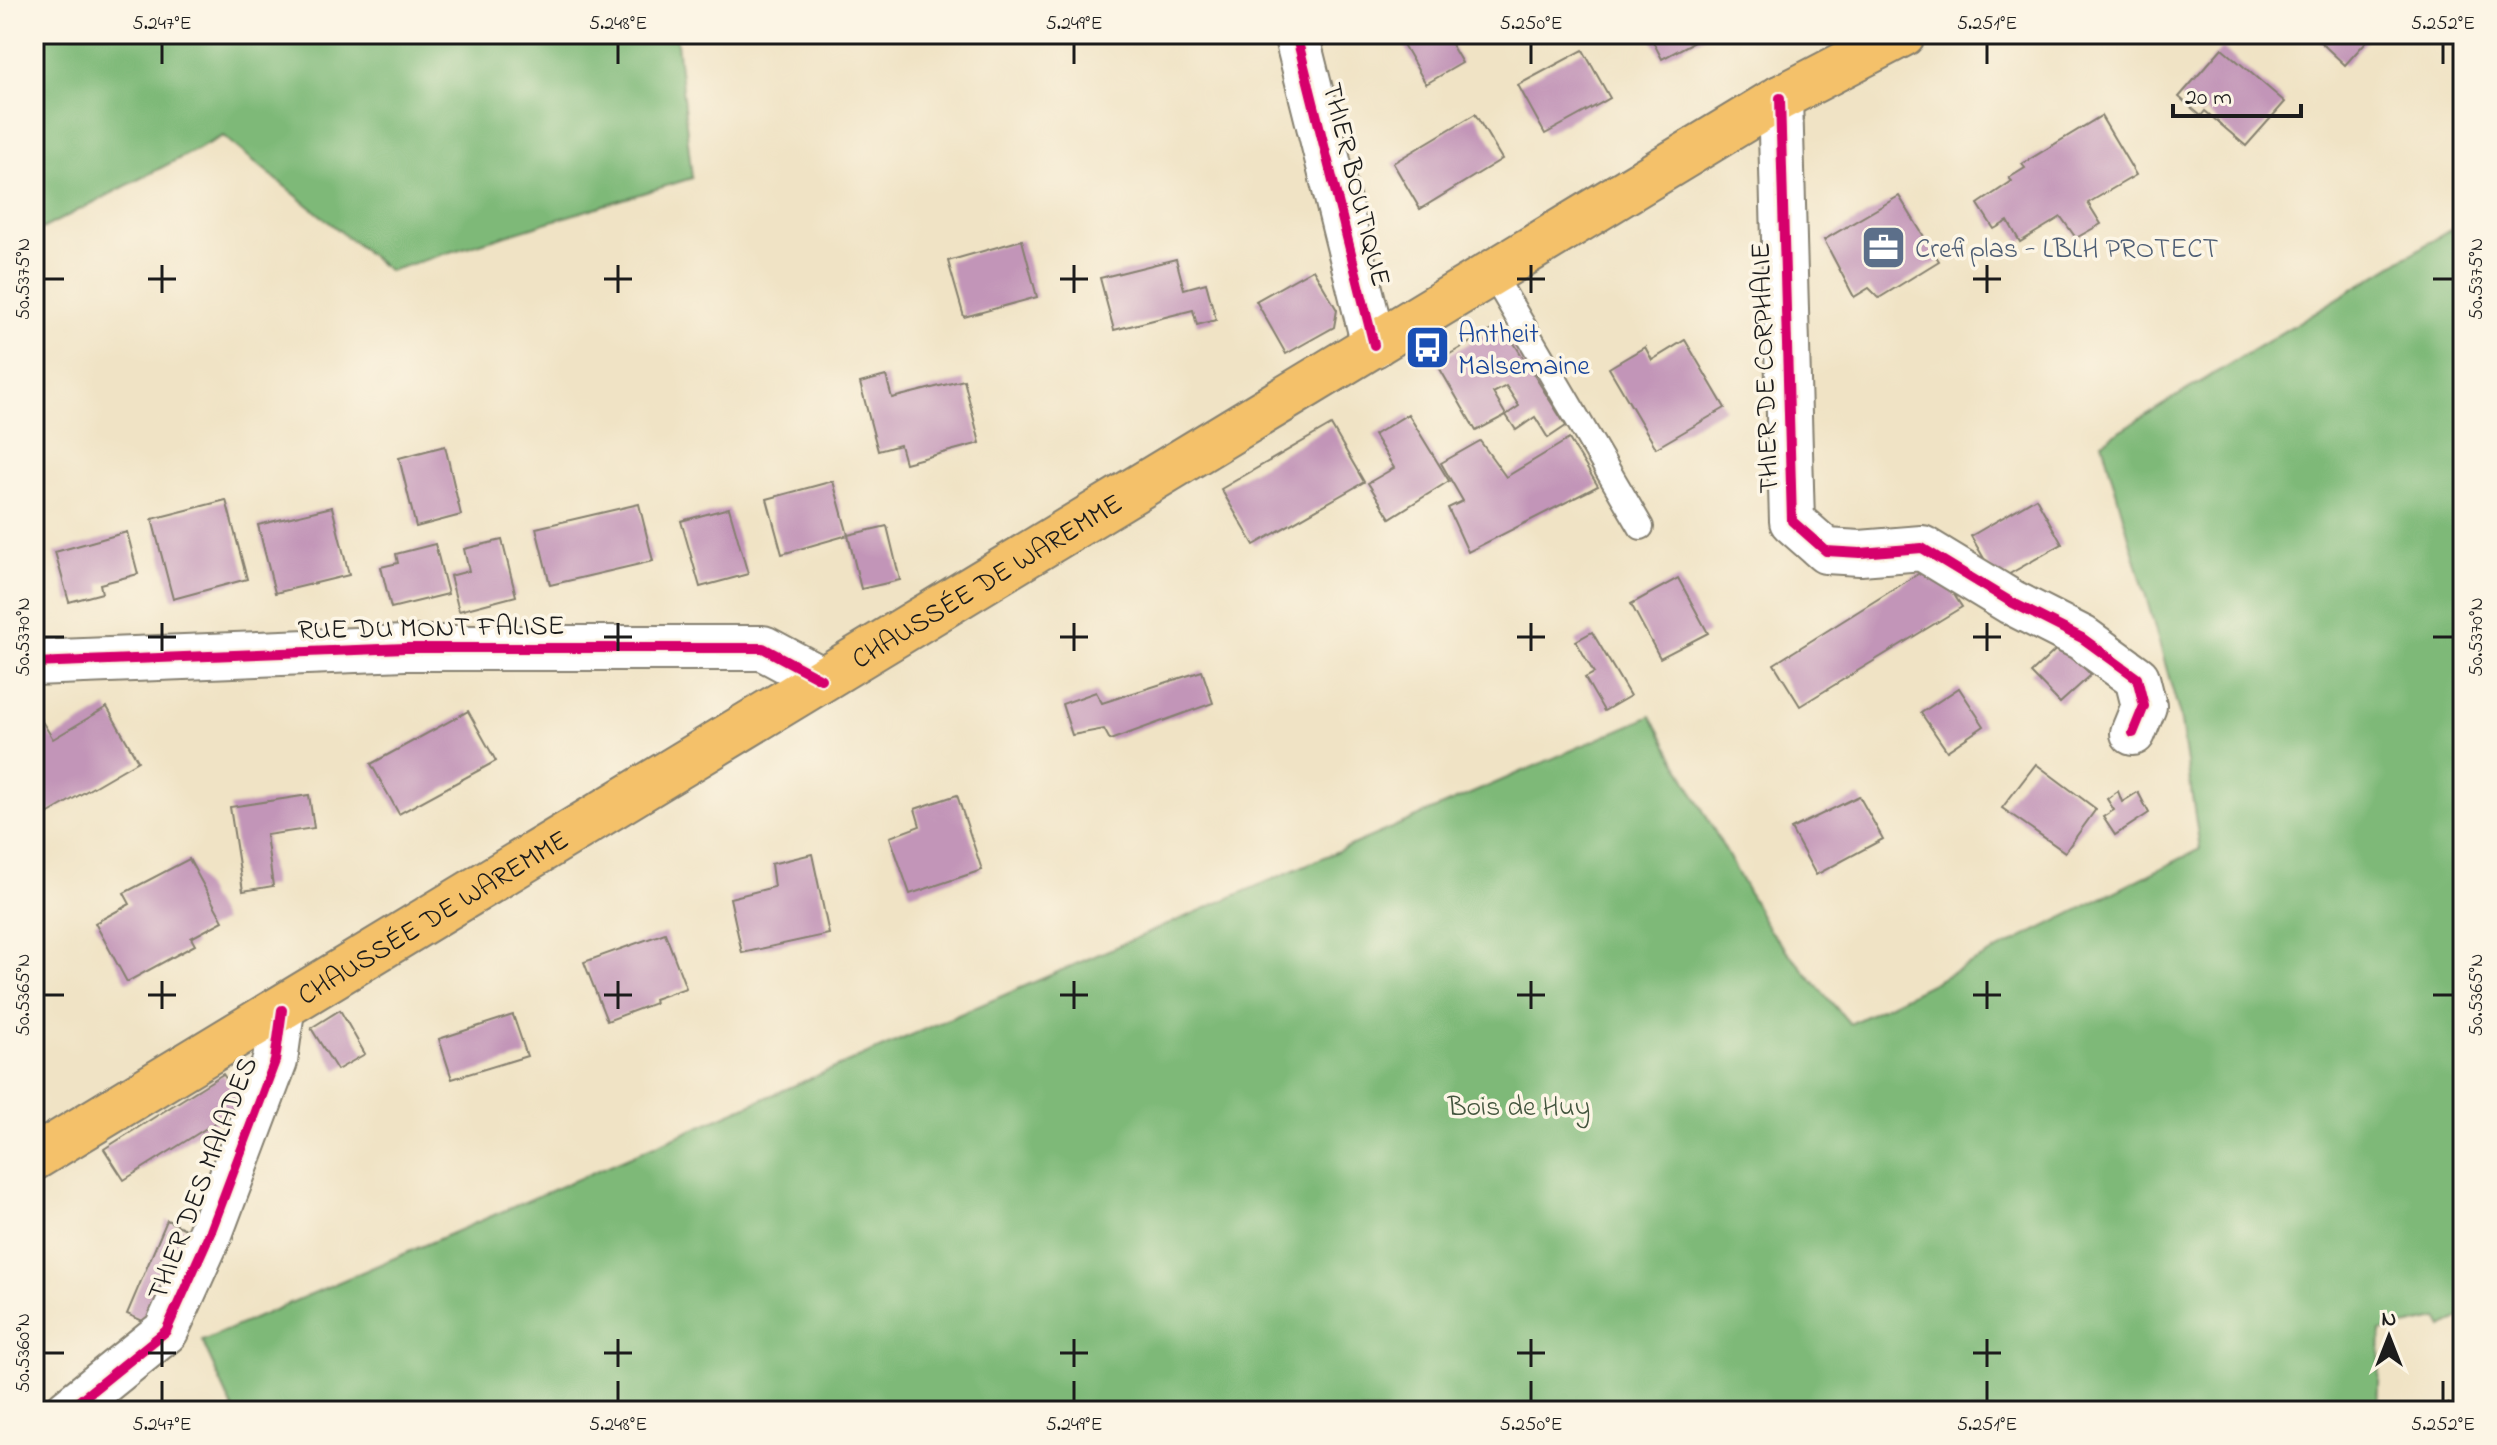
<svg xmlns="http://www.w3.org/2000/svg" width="2497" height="1445" font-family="'Indie Flower',sans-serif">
<rect width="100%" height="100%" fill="#fcf5e5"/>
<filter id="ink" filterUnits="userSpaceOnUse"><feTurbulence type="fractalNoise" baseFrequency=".0125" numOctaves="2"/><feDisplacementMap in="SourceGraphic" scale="16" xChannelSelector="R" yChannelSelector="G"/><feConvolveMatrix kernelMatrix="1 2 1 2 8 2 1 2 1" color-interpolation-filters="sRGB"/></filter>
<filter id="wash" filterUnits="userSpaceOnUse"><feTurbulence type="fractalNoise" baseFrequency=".006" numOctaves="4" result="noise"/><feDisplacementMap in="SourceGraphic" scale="32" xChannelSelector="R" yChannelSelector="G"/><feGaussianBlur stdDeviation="1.8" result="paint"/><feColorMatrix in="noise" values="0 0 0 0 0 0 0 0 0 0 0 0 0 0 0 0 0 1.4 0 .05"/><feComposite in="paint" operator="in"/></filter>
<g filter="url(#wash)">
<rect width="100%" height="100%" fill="#f0e3c5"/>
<g fill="#7eb978" stroke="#4d6a4a" stroke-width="2">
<polygon points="34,34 676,34 692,178 389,271 223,136 34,233"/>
<polygon points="2463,222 2463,1316 2443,1328 2438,1319 2381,1331 2378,1411 234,1411 202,1341 1651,716 1769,930 1850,1024 2200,849 2180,716 2102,442"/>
</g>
<g id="blocks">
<g fill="#c295b8">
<polygon points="1397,34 1445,34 1462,63 1426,84"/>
<polygon points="1649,34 1709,34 1662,59"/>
<polygon points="2312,34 2373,34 2345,65"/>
<polygon points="2222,48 2285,102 2246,146 2205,111 2201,116 2179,97"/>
<polygon points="1583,50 1610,98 1545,134 1518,85"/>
<polygon points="1475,114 1502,159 1420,209 1393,163"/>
<polygon points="2101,116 2136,175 2088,203 2101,224 2076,238 2061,217 2020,242 2008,221 1994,229 1978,204 2012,181 2009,178 2025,168 2022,164"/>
<polygon points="1899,196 1939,261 1879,298 1869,288 1854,297 1824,240"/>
<polygon points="1022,240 1037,297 964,317 948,261"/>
<polygon points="1176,259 1184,289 1206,283 1216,320 1197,325 1193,310 1114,330 1100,278"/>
<polygon points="1313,269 1337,310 1334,327 1286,354 1256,301"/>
<polygon points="1502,324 1566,426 1548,438 1535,417 1516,430 1506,415 1519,406 1506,386 1493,393 1506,415 1476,431 1436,362"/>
<polygon points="1685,340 1725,408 1656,448 1609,368 1645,347 1652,360"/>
<polygon points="886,376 892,398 964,380 980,443 905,463 900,445 878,451 860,383"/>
<polygon points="1408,414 1449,481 1390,518 1368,483 1394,468 1374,435"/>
<polygon points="1331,425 1364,482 1254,545 1221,489"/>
<polygon points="1569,439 1598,486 1468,552 1448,508 1463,501 1441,463 1480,441 1506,477"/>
<polygon points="445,446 461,515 416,527 399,458"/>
<polygon points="833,481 848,535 782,554 767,499"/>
<polygon points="2036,498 2062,544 1997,581 1971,536"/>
<polygon points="226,500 247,579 173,599 152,519"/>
<polygon points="639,504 653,561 550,585 536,528"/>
<polygon points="332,507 349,575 275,593 258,525"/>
<polygon points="729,508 748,574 700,587 681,521"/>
<polygon points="887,526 900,580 861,589 848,535"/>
<polygon points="127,532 138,574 100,584 102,593 69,602 55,552"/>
<polygon points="502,540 516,596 459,611 450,576 469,571 464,549"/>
<polygon points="435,544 448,594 391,608 381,567 398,563 396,554"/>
<polygon points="1934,564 1962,607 1800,706 1774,664"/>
<polygon points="1678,578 1708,633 1660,658 1631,604"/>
<polygon points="1592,632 1630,696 1604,711 1585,678 1594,673 1576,641"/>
<polygon points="2062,644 2091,675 2060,703 2031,673"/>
<polygon points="1202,671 1213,703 1110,740 1104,729 1072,735 1062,704 1096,692 1102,703"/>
<polygon points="1959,688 1984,726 1947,751 1921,713"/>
<polygon points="107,707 138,761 47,814 34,793 34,717 38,715 53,739"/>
<polygon points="468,711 496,761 399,814 371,764"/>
<polygon points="2036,764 2096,809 2065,852 2002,808"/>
<polygon points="2118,791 2122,802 2138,792 2149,813 2115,835 2103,817 2114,810 2107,799"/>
<polygon points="309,795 314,828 266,835 273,886 243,891 230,807"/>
<polygon points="957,795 982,870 910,894 890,837 920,826 915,809"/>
<polygon points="1859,796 1883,839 1816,875 1791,829"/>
<polygon points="812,854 829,934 742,953 730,898 774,887 771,864"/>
<polygon points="189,859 223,921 191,938 195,945 127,982 95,923 130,904 124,893"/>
<polygon points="665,933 686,988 654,999 655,1003 607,1021 584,962"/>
<polygon points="340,1010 365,1054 337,1070 311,1028"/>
<polygon points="513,1015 527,1056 452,1079 439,1039"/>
<polygon points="223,1074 243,1105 124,1180 104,1149"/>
<polygon points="167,1220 194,1233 154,1326 127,1314"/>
</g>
</g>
</g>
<g filter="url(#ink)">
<use href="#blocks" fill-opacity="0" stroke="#868070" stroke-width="2"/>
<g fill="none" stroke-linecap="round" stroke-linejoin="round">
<defs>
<polyline id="service" points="1492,273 1641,527"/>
<g id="minor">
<polyline points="1296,34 1374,345"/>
<polyline points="1780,98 1792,521 1826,551 1860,553 1922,548 2011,602 2082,638 2137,678 2144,706 2133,733"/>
<polyline points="34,663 405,648 763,648 821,679"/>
<polyline points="67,1411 166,1331 211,1231 275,1061 282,1010"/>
</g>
<g id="primary">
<path id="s1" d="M 34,1158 L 1780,98 L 1903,34"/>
</g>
</defs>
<use href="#service" stroke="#868070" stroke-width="28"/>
<use href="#minor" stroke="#868070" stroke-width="48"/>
<use href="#primary" stroke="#868070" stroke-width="48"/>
<use href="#service" stroke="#fff" stroke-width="24"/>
<use href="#minor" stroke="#fff" stroke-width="44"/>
<use href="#primary" stroke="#f4c16a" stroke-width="44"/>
<polyline stroke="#1c1c1c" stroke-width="6" stroke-dasharray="12 6" stroke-linecap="butt" points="2440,1411 2463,1398"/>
<defs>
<g id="cycleway">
<polyline points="1296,34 1374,345"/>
<polyline points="1780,98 1792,521 1826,551 1860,553 1922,548 2011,602 2082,638 2137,678 2144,706 2133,733"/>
<polyline points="34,663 405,648 763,648 821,679"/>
<polyline points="67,1411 166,1331 211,1231 275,1061 282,1010"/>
</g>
</defs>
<use href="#cycleway" stroke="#fcf5e5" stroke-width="15"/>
<use href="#cycleway" stroke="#d6006c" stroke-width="10"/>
</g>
</g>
<path fill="none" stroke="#1c1c1c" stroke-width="3" d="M 162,44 L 162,64M 618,44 L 618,64M 1074,44 L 1074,64M 1531,44 L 1531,64M 1987,44 L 1987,64M 2443,44 L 2443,64M 162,265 L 162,293M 618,265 L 618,293M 1074,265 L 1074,293M 1531,265 L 1531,293M 1987,265 L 1987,293M 44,279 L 64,279M 148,279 L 176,279M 604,279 L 632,279M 1060,279 L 1088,279M 1517,279 L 1545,279M 1973,279 L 2001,279M 2433,279 L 2453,279M 162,623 L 162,651M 618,623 L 618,651M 1074,623 L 1074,651M 1531,623 L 1531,651M 1987,623 L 1987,651M 44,637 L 64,637M 148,637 L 176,637M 604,637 L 632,637M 1060,637 L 1088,637M 1517,637 L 1545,637M 1973,637 L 2001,637M 2433,637 L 2453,637M 162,981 L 162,1009M 618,981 L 618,1009M 1074,981 L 1074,1009M 1531,981 L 1531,1009M 1987,981 L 1987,1009M 44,995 L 64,995M 148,995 L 176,995M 604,995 L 632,995M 1060,995 L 1088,995M 1517,995 L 1545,995M 1973,995 L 2001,995M 2433,995 L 2453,995M 162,1339 L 162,1367M 618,1339 L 618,1367M 1074,1339 L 1074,1367M 1531,1339 L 1531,1367M 1987,1339 L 1987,1367M 44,1353 L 64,1353M 148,1353 L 176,1353M 604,1353 L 632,1353M 1060,1353 L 1088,1353M 1517,1353 L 1545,1353M 1973,1353 L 2001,1353M 162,1381 L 162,1401M 618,1381 L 618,1401M 1074,1381 L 1074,1401M 1531,1381 L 1531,1401M 1987,1381 L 1987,1401M 2443,1381 L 2443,1401"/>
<defs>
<symbol id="office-square" viewBox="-11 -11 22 22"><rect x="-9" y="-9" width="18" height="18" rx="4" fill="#5c6f8a" stroke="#fcf5e5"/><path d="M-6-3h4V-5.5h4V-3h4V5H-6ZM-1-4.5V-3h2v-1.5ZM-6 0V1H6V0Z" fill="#fff"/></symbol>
<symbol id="bus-square" viewBox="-11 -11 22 22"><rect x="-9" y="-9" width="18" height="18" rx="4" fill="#1a4fb4" stroke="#fcf5e5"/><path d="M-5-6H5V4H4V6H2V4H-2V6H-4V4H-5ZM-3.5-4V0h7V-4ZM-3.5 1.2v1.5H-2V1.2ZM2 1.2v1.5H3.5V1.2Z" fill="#fff"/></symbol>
</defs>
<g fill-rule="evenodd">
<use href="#office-square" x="1858" y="222" width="51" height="51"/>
<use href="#bus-square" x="1402" y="322" width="51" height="51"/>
</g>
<g text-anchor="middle" stroke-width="7" stroke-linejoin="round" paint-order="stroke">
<g font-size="28" fill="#1c1c1c" stroke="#fcf5e5">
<text transform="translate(1358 184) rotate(76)" y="10">THIER BOUTIQUE</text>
<text transform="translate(1763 368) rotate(-92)" y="10">THIER DE CORPHALIE</text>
<text dy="10" stroke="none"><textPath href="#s1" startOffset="1114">CHAUSSÉE DE WAREMME</textPath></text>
<text transform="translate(431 626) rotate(-1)" y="10">RUE DU MONT FALISE</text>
<text dy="10" stroke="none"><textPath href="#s1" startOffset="466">CHAUSSÉE DE WAREMME</textPath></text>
<text transform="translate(201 1178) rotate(-69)" y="10">THIER DES MALADES</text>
</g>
<g font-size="28" fill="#4e5e75" stroke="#fcf5e5" text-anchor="start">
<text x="1915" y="257">Crefiplas - LBLH PROTECT</text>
</g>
<g font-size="28" fill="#164399" stroke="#fcf5e5" text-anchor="start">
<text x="1458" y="342">Antheit<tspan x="1458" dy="32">Malsemaine</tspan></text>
</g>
<g font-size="28" fill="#43553e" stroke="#fcf5e5">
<text x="1519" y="1115">Bois de Huy</text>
</g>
</g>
<rect width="2497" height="1445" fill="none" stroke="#fcf5e5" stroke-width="88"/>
<g transform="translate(2389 1337)" stroke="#fcf5e5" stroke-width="6" paint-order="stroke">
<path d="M0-6L14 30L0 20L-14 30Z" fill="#1c1c1c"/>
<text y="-12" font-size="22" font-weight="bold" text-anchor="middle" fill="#1c1c1c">N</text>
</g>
<path d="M2173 104v12h128v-12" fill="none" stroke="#1c1c1c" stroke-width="4"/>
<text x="2185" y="104" font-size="24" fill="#1c1c1c" stroke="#fcf5e5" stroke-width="6" paint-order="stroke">20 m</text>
<rect x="44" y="44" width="2409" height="1357" fill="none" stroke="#1c1c1c" stroke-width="3"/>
<g font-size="20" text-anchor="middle" fill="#1c1c1c">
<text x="162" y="29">5.247°E</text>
<text x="618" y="29">5.248°E</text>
<text x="1074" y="29">5.249°E</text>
<text x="1531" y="29">5.250°E</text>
<text x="1987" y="29">5.251°E</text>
<text x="2443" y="29">5.252°E</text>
<text transform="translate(22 279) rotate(-90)" y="7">50.5375°N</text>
<text transform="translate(2475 279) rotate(-90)" y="7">50.5375°N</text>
<text transform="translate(22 637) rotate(-90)" y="7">50.5370°N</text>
<text transform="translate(2475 637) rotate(-90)" y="7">50.5370°N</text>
<text transform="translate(22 995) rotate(-90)" y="7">50.5365°N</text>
<text transform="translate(2475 995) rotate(-90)" y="7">50.5365°N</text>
<text transform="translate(22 1353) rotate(-90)" y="7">50.5360°N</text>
<text x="162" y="1430">5.247°E</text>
<text x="618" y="1430">5.248°E</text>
<text x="1074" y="1430">5.249°E</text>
<text x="1531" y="1430">5.250°E</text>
<text x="1987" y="1430">5.251°E</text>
<text x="2443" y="1430">5.252°E</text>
</g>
</svg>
